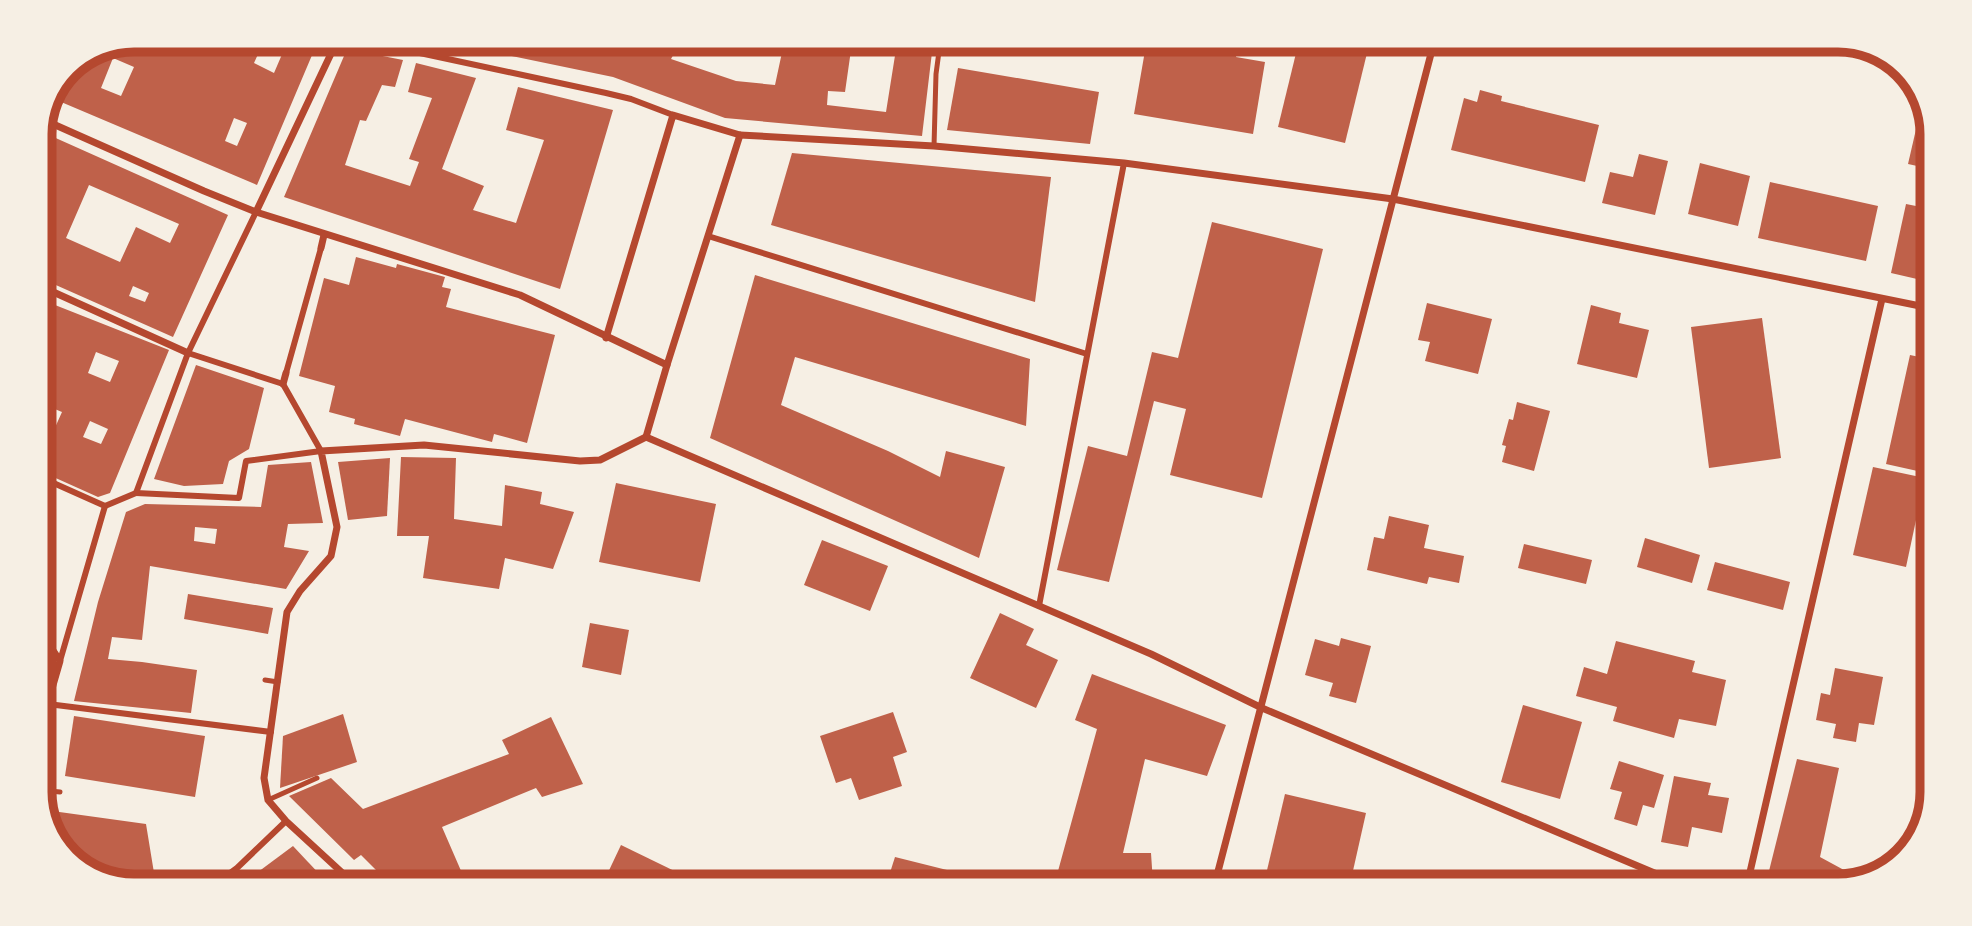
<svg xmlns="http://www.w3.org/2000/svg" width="1972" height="926" font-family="Manrope,sans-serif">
<rect width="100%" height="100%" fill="#f6efe4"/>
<g fill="#bf614a" fill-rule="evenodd">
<path d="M 135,40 L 196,41 L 223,52 L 228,41 L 264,41 L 254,63 L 274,73 L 286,45 L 278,41 L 318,41 L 257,185 L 54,99 L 68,68 ZM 113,58 L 134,67 L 121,96 L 101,88 ZM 234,118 L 247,123 L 237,146 L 225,141 Z"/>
<polygon points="444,42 680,43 671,59 736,81 775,85 784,43 852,43 845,92 828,91 827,105 886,112 897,43 933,44 922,136 725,118 613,77"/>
<polygon points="1146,45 1178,48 1179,45 1238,45 1236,57 1265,62 1253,134 1134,114"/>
<polygon points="1298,45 1369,45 1345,143 1278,127"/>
<polygon points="347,49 403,60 395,87 382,85 366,121 360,120 345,165 410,186 419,162 409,159 432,98 408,92 416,63 476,78 442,169 484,186 473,210 516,223 544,140 506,130 518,87 613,110 560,289 284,197"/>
<polygon points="958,68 1099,92 1090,144 947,130"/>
<polygon points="1909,77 1916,82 1920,94 1906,91"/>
<polygon points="1480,90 1502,96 1501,101 1599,125 1585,182 1451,150 1464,98 1477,102"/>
<polygon points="1917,125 1932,129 1931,169 1908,164"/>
<path d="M 40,131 L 228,215 L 173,337 L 40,278 L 40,184 L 48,166 L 40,163 ZM 89,185 L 179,224 L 170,243 L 136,227 L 120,262 L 66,238 ZM 133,286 L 149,293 L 145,302 L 129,296 Z"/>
<polygon points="792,153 1051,177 1035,302 771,225"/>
<polygon points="1639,154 1668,161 1655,215 1602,203 1610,172 1633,177"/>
<polygon points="1700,163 1750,176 1738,226 1688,214"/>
<polygon points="1770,182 1878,206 1866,261 1758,238"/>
<polygon points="1906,204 1931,209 1930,282 1891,273"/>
<polygon points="1212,222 1323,249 1262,498 1170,475 1186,409 1154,401 1109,582 1057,570 1088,446 1127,456 1152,352 1178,358"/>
<polygon points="356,257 396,268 397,264 445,277 442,287 451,289 446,307 555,335 527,443 494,434 492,442 405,419 400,436 354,424 355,419 329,412 335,386 299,376 324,278 349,285"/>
<polygon points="755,275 1030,359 1026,426 795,357 781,405 888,451 940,477 946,451 1005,467 979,558 710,438"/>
<polygon points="1427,303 1492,319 1478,374 1425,361 1430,342 1418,340"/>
<path d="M 55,305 L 169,350 L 110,493 L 98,497 L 40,471 L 40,428 L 53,432 L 62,412 L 40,403 L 40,342 ZM 96,352 L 119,361 L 110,382 L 88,373 ZM 90,421 L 108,429 L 101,444 L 83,437 Z"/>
<polygon points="1591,305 1621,313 1619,323 1649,330 1637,378 1577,364"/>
<polygon points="1762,318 1781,458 1709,468 1691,327"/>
<polygon points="1910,355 1929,359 1928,454 1926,453 1922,472 1886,464"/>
<polygon points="196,365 264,388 249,449 229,461 223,484 184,486 154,479"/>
<polygon points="1517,402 1550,411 1534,471 1502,462 1506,446 1502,445 1509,419 1513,420"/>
<polygon points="401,457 456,458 454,519 502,526 505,485 542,492 540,504 574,512 553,569 505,558 499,589 423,578 429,536 397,536"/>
<polygon points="390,458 387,516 348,520 338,462"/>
<path d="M 311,462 L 323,523 L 288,524 L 284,547 L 309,551 L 286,589 L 150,566 L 142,640 L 112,637 L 108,659 L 142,662 L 197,670 L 191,713 L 74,701 L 98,602 L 126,512 L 145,504 L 261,507 L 268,465 ZM 195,527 L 217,529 L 215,544 L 194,541 Z"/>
<polygon points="1873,467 1925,478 1906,567 1853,555"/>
<polygon points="616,483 716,504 700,582 599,562"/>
<polygon points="1389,516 1429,525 1424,548 1464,556 1459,583 1429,577 1427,584 1367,570 1374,537 1384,539"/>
<polygon points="1645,538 1700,555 1692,583 1637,567"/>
<polygon points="822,540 888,566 870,611 804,585"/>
<polygon points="1524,544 1592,560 1586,584 1518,568"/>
<polygon points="1715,562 1790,582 1783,610 1707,590"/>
<polygon points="188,594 273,608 268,634 184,619"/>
<polygon points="1000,613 1034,629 1026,645 1058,660 1036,708 970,678"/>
<polygon points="590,623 629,630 621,675 582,667"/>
<polygon points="1341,638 1371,646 1356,703 1329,696 1333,683 1305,675 1315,639 1339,646"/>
<polygon points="1616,641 1695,661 1692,672 1726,680 1716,726 1679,719 1674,738 1613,721 1617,707 1576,696 1584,667 1607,674"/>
<polygon points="1835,668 1883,677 1874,725 1859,723 1856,742 1833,738 1836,724 1816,720 1821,693 1830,695"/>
<polygon points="1092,674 1226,725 1207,776 1145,759 1123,853 1151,853 1153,883 1055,882 1097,729 1075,720"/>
<polygon points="1523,705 1582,722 1560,799 1501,782"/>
<polygon points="893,712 907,752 893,757 902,786 859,800 851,778 836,783 820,736"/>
<polygon points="343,714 357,762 280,788 283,736"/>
<polygon points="74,716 205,736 195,797 65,776"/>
<polygon points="551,717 583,784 542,797 536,788 442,827 465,880 386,880 361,855 354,860 289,796 331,778 363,809 509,754 502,740"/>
<polygon points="1797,759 1839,768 1820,857 1855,876 1854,881 1838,886 1770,885 1767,879"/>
<polygon points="1619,761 1664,775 1654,808 1643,805 1637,826 1614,819 1622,792 1610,789"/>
<polygon points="1674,776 1711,783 1708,795 1729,798 1722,833 1692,827 1688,847 1661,842"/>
<polygon points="1285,794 1366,813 1350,884 1264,883"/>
<polygon points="45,810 146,824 155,879 116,878 115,871 86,869 60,849"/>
<polygon points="621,845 695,881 604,881"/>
<polygon points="293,846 324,879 265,879 258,872"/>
<polygon points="895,857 955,872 951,882 887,882"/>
</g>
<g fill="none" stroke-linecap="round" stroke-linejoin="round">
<g stroke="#b5482f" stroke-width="5">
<polyline points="934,146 936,74 940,44"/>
<polyline points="265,680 278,682"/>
<polyline points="40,790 60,792"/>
<polyline points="268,800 317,778"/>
</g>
<g stroke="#b5482f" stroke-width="6">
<polyline points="364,41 606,93 631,99 673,115"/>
<polyline points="708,236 1087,354"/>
<polyline points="286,373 321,248"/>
<polyline points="40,477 105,506"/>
<polyline points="136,493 239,498 246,461 321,451 283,384 188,353"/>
<polyline points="105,506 136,493 188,353 256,212"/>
<polyline points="1039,606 1124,163"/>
<polyline points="60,661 105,506"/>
<polyline points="48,704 271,732"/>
<polyline points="222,879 237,868 286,821"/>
</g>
<g stroke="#b5482f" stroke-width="7">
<polyline points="44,120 204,191 256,212 520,295 667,365 740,135"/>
<polyline points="256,212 337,41"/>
<polyline points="321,248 324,235"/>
<polyline points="40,286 188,353"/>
<polyline points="40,310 48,289"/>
<polyline points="606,338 673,115 740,135 934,146 1124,163 1393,199 1930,308"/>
<polyline points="283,384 286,373"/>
<polyline points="646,437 1151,654 1262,708 1683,885"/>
<polyline points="646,437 667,365"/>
<polyline points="40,636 46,640 60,661 40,730"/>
<polyline points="349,879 286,821 268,800 264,778 287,612 300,591 331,556 337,527 321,451 424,445 580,461 600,460 646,437"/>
<polyline points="1215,883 1433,46"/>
<polyline points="1747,885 1882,299"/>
</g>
</g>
<path d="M0 0H1972V926H0ZM134 52H1838A82 82 0 0 1 1920 134V792A82 82 0 0 1 1838 874H134A82 82 0 0 1 52 792V134A82 82 0 0 1 134 52Z" fill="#f6efe4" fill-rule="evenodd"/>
<path fill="none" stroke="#b5482f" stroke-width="9" d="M134 52H1838A82 82 0 0 1 1920 134V792A82 82 0 0 1 1838 874H134A82 82 0 0 1 52 792V134A82 82 0 0 1 134 52Z"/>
</svg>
